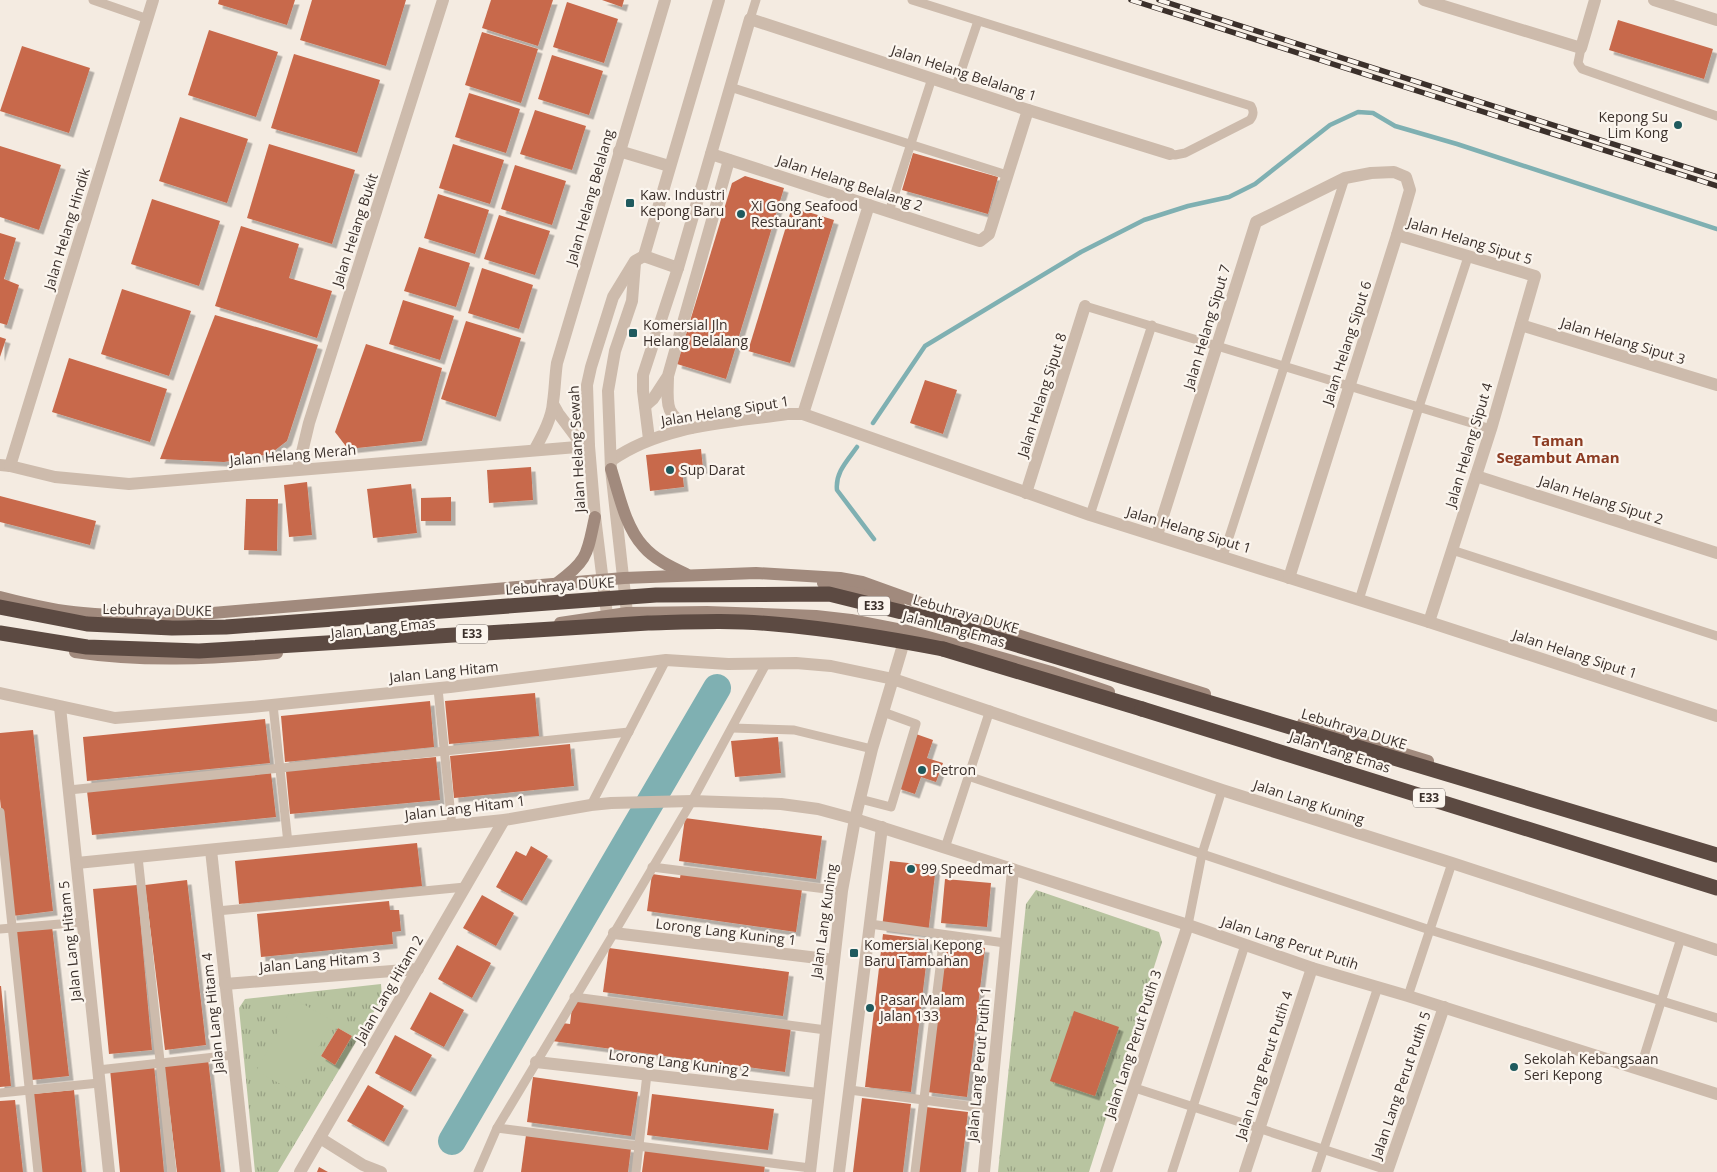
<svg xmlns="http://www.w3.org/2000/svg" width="1717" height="1172" font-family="'Open Sans',sans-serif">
<defs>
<pattern id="park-tufts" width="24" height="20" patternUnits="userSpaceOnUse" patternTransform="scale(1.25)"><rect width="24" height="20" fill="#b8c4a0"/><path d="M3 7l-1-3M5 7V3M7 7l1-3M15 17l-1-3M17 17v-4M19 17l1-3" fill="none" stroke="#97a083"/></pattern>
<filter id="shadow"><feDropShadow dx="4.5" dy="4.5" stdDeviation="0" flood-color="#0004"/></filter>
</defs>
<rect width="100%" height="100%" fill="#f4ebe1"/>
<g fill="url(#park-tufts)" fill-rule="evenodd">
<polygon points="1036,890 1159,932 1162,942 1089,1172 998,1172 1026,904"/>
<path d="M 381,984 L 382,998 L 278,1172 L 255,1172 L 239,1008 L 245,999 ZM 338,1028 L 352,1036 L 335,1065 L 321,1056 Z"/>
</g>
<polygon fill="#b8c4a0" points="296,1000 333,1021 294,1091 256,1071"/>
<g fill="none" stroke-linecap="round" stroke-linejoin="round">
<g stroke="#7fb0b2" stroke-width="4.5">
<polyline points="873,423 925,346 1081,252 1144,220 1188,206 1229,197 1255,184 1330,125 1358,112 1373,113 1395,126 1457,144 1717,229"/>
<path d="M 857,447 C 847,461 835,473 837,490 L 874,539"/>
</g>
<polyline stroke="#7fb0b2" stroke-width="28" points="452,1141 717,688"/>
</g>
<g fill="#c8694b" filter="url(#shadow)">
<polygon points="219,0 295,0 287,25 218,4"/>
<polygon points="312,0 406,0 386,66 300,40"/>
<polygon points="491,0 553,0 538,46 482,28"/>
<polygon points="602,0 624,0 622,7"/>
<polygon points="567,2 618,19 604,63 553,47"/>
<polygon points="1618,20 1713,49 1704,79 1609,50"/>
<polygon points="209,30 278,52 256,117 188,95"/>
<polygon points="482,32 538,49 521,103 465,85"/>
<polygon points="22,46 90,68 69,133 0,111"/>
<polygon points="294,54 380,80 357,153 271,128"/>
<polygon points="552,55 603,71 589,115 538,99"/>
<polygon points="469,93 520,109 506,153 455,137"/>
<polygon points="535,110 586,126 572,170 520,154"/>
<polygon points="180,117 248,139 227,203 159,181"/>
<polygon points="269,144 355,170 332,244 247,218"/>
<polygon points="453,144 504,160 490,204 439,188"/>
<polygon points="0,146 61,165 39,230 0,217"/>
<polygon points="913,153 998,177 988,214 902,190"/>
<polygon points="515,165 566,181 552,225 501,209"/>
<polygon points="745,176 784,188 726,379 677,364 732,183"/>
<polygon points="438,194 489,210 475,254 424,238"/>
<polygon points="152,199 220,221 199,286 131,264"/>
<polygon points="792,207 834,220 790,363 748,351"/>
<polygon points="499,215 550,231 535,275 484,259"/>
<polygon points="241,226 299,244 289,278 332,291 317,338 215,306"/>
<polygon points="0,233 16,238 4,279 19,285 7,325 0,323"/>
<polygon points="419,247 470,263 456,307 404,291"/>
<polygon points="482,268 533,285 519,329 468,313"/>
<polygon points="122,289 191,311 169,376 101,354"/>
<polygon points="403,300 454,316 440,360 389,344"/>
<polygon points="215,315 318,345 287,441 270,454 224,462 160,459"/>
<polygon points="466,321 521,338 496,417 441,399"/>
<polygon points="0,337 6,339 0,357"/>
<polygon points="366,344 442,368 422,441 348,449 335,432"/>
<polygon points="69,358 167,389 150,442 52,412"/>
<polygon points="925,380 957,390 943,434 910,423"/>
<polygon points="701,449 703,469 682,471 684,487 650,491 646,455"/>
<polygon points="531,467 533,500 489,503 487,470"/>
<polygon points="307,482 312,535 289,537 284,485"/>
<polygon points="411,484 417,533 373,538 367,489"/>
<polygon points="0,496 96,521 90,545 0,522"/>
<polygon points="451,497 451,521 421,521 421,498"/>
<polygon points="246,499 278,499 277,551 244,550"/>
<polygon points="535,693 539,736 449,744 445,701"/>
<polygon points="430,701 434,747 285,762 281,716"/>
<polygon points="265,719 270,763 87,781 83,737"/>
<polygon points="33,730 53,911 12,916 0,799 0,733"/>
<polygon points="916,734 933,740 927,758 943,763 936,782 921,777 915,794 897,788"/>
<polygon points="778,737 781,773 735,777 731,741"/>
<polygon points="570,744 574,786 454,798 450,756"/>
<polygon points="436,757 440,800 290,814 286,771"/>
<polygon points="271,773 276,817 92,835 87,791"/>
<polygon points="685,818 822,836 816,879 679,861"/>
<polygon points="417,843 422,886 239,904 235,861"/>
<polygon points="531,846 548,856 522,901 496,887 516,851 526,856"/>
<polygon points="890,861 936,866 928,934 882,928"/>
<polygon points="681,872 802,889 796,932 647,911 652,874 680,878"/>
<polygon points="945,879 991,883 987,927 941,923"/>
<polygon points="187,880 206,1045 165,1050 145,885"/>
<polygon points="137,885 152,1050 109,1054 93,889"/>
<polygon points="482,895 514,913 496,946 463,928"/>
<polygon points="389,901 390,910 399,910 401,931 392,932 393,944 261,957 257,914"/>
<polygon points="52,926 69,1076 32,1080 15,931"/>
<polygon points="883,934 929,940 911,1092 865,1087"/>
<polygon points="946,943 985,948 967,1097 927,1092"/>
<polygon points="457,945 491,963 472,998 438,979"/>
<polygon points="609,948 789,972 783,1016 603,992"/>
<polygon points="0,986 1,986 11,1086 0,1087"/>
<polygon points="430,992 464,1010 444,1047 410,1029"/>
<polygon points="573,999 791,1027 785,1072 552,1041 562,1023 570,1024"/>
<polygon points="1074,1011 1119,1027 1095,1096 1050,1081"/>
<polygon points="338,1028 352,1036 335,1065 321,1056"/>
<polygon points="395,1035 432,1055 411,1092 375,1073"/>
<polygon points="208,1059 221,1172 177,1172 164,1064"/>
<polygon points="154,1065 164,1172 120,1172 110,1069"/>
<polygon points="533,1077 638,1092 631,1136 527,1122"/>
<polygon points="368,1085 404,1106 384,1142 347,1121"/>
<polygon points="74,1090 82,1172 41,1172 33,1094"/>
<polygon points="652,1094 774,1109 768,1150 647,1135"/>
<polygon points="862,1098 911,1104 903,1172 853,1172"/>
<polygon points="15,1100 23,1172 0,1172 0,1101"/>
<polygon points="926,1107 968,1112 961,1172 917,1172"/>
<polygon points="526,1135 631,1148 628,1172 521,1172"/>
<polygon points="645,1149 765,1165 764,1172 642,1172"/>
<polygon points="319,1167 328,1172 317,1172"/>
</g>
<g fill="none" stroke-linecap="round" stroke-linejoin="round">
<g stroke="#cdbbac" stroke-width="9">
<polyline points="93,0 148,19"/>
<path d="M 912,0 L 1251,106 C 1254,111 1254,115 1250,120 L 1185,153 L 1175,155 L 1170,154"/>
<polyline points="750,19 756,0"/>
<polyline points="1581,48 1578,63 1582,69 1717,116"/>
<polyline points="956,86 978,21"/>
<polyline points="730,87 1007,175"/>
<polyline points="889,212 932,78"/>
<polyline points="1085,306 1491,429"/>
<polyline points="1090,515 1152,325"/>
<polyline points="1452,550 1717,636"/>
<polyline points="1223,556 1345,178"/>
<polyline points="1359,600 1419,407 1468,257"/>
<polyline points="438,689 452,826"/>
<polyline points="273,705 288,843"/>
<polyline points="732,728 794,730 872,749"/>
<polyline points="968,776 1430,930 1717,1018"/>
<polyline points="69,790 629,732"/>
<polyline points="860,799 891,807 916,724 883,712"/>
<polyline points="591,805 666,660"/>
<polyline points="0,812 38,1172"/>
<polyline points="945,848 990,710"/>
<polyline points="138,857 172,1172"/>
<polyline points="652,867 842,891"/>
<polyline points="217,911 465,887"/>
<polyline points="870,924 1005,943"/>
<polyline points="1188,925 1202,854 1222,790"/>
<polyline points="0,929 84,922"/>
<polyline points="1408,996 1452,863"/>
<polyline points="574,997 826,1030"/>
<polyline points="1640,1069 1681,938"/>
<polyline points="98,1070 233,1055"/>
<polyline points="1135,1088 1387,1170"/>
<polyline points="850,1090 990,1109"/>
<polyline points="0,1093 99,1083"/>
<polyline points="497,1128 810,1168"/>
<polyline points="478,1172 497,1128 614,933 692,801 766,664"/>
<polyline points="636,1172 647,1074"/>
<polyline points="915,1172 944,935"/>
<polyline points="1172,1172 1245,945"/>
<polyline points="1316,1172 1378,987"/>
</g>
<g stroke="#cdbbac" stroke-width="12">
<polyline points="1424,0 1581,48 1595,0"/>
<polyline points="1654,0 1717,20"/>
<polyline points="619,151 669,166"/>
<polyline points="711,154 980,241 989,234 1028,110"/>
<polyline points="1397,235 1535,276 1491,429 1429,622"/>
<polyline points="644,256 678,268"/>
<polyline points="1521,325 1717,385"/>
<path d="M 668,378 C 667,406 665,415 691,428"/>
<polyline points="553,404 558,413 582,445"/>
<polyline points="645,406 653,399 668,376 729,160"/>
<polyline points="803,414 869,205"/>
<polyline points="649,439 643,391 643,375 678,268 750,19 1028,110 1170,154"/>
<path d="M 535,449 C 542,436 552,418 553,402 C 555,389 555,376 557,363 L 665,0"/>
<path d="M 612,460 C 662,425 727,423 787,414 L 803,414 L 1090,515 L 1429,622 L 1717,716"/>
<polyline points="0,465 10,466 55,477 129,484 589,446"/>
<polyline points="10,466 153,0"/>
<polyline points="298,469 309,423 443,0"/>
<polyline points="1476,476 1717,553"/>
<polyline points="1026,493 1085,306"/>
<polyline points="1157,535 1256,222 1345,178 1371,173 1394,172 1406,177 1410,190 1397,235 1289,578"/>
<polyline points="0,693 115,718 251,707 450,687 666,660 728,664 796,663 831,666 893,679 1222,790 1452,863 1717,950"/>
<polyline points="60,707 109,1172"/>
<polyline points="211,850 246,1172"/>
<polyline points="77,863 504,820 591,805 611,803 692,801 781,804 818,809 855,819 1188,925 1312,968 1408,996 1717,1094"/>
<polyline points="614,933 834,960"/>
<polyline points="225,984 418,969"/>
<polyline points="536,1062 818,1094"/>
<polyline points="320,1138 363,1165 381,1172"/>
<polyline points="300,1172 504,820"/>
<polyline points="839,1172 882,827"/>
<polyline points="984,1172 1013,870"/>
<polyline points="1106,1172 1188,925"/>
<polyline points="1245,1172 1312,968"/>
<polyline points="1387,1172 1444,1007"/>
</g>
<g stroke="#cdbbac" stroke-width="12">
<polyline points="627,613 611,469 608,391 615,351 632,301 635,263"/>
<polyline points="607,615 595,517 589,446 587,385 591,367 613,297 635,261 644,256 719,0"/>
<polyline points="810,1172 842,891 855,819 872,749 906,635"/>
</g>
<g stroke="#a18a7d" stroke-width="12">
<path d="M 611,469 C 619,494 625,526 643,546 C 654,559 671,567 686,574"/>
<path d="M 557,583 C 589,560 587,553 595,517"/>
<polyline points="823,583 892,602 899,606"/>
<path d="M 0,597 C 27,604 55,611 83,613 C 122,617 162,615 201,614 L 624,578 L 756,573 L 840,578 L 862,582 L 951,614 L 1205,694"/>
<polyline points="560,623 627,613 707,612 816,616 851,620 907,631 1051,672 1109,692"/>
<path d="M 75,652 C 142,662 210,659 277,653"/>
<polyline points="1303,723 1428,761"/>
</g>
<polyline stroke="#5c4a42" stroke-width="15" points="943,649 1142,709"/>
<defs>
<g id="rail">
<polyline points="1131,0 1717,186"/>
<polyline points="1159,0 1717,177"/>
</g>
</defs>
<use href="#rail" stroke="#3b302b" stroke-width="5.5"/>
<use href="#rail" stroke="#fbf5ee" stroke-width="4" stroke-dasharray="11" stroke-linecap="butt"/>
<g stroke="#5c4a42" stroke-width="15">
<polyline points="0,607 87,624 172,628 226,627 656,595 829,594 934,620 1717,855"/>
<path d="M 0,633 L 87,647 L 199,651 L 648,623 C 690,622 732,620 774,624 C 831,629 887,638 943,649"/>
<polyline points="1142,709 1717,888"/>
</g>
</g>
<g fill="#1f5a5e" stroke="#fbf5ee" stroke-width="2">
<circle cx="1678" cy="125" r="5"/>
<rect x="625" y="198" width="10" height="10" rx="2.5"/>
<circle cx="741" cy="214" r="5"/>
<rect x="628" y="328" width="10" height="10" rx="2.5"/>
<circle cx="670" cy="470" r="5"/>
<circle cx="922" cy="770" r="5"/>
<circle cx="911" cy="869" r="5"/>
<rect x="849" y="948" width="10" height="10" rx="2.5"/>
<circle cx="870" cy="1008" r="5"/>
<circle cx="1514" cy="1067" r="5"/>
</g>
<g text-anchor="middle" stroke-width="4.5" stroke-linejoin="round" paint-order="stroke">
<g fill="#fbf5ee" stroke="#756b66" stroke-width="1">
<rect x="858" y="596.5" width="32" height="19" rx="4"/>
<rect x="456" y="624.5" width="32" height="19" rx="4"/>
<rect x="1413" y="788.5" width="32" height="19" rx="4"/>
</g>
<g font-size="12" font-weight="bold" fill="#3b302b">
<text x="874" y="610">E33</text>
<text x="472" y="638">E33</text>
<text x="1429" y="802">E33</text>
</g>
<g font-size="14" fill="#3b302b" stroke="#fbf5ee">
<text transform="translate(964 73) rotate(18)" y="5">Jalan Helang Belalang 1</text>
<text transform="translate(850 183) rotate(18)" y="5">Jalan Helang Belalang 2</text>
<text transform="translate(590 197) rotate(-74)" y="5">Jalan Helang Belalang</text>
<text transform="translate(67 229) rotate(-73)" y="5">Jalan Helang Hindik</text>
<text transform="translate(355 230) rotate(-72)" y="5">Jalan Helang Bukit</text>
<text transform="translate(1470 241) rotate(17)" y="5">Jalan Helang Siput 5</text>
<text transform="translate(1207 327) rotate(-73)" y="5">Jalan Helang Siput 7</text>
<text transform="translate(1623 341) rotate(17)" y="5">Jalan Helang Siput 3</text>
<text transform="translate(1347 343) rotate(-72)" y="5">Jalan Helang Siput 6</text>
<text transform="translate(1042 395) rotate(-72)" y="5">Jalan Helang Siput 8</text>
<text transform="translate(725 411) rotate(-9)" y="5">Jalan Helang Siput 1</text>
<text transform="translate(1469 445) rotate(-73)" y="5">Jalan Helang Siput 4</text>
<text transform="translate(577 449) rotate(-93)" y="5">Jalan Helang Sewah</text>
<text transform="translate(293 455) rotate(-5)" y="5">Jalan Helang Merah</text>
<text transform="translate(1601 500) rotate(18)" y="5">Jalan Helang Siput 2</text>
<text transform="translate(1189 530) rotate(17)" y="5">Jalan Helang Siput 1</text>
<text transform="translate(560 586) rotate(-4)" y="5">Lebuhraya DUKE</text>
<text transform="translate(157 610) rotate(1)" y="5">Lebuhraya DUKE</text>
<text transform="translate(966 614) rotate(16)" y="5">Lebuhraya DUKE</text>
<text transform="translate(383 628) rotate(-6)" y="5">Jalan Lang Emas</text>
<text transform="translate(954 629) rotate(15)" y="5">Jalan Lang Emas</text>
<text transform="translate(1575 654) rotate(18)" y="5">Jalan Helang Siput 1</text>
<text transform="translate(444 672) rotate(-6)" y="5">Jalan Lang Hitam</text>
<text transform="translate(1354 729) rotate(17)" y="5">Lebuhraya DUKE</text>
<text transform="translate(1340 752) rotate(18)" y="5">Jalan Lang Emas</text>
<text transform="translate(1309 802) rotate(18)" y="5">Jalan Lang Kuning</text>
<text transform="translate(465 808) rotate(-7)" y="5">Jalan Lang Hitam 1</text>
<text transform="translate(824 921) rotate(-82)" y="5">Jalan Lang Kuning</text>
<text transform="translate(726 932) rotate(7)" y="5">Lorong Lang Kuning 1</text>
<text transform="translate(70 941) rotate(-96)" y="5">Jalan Lang Hitam 5</text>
<text transform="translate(1290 943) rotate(18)" y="5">Jalan Lang Perut Putih</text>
<text transform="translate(320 962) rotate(-5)" y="5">Jalan Lang Hitam 3</text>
<text transform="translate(389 989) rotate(-60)" y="5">Jalan Lang Hitam 2</text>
<text transform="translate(213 1013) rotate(-96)" y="5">Jalan Lang Hitam 4</text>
<text transform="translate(1133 1044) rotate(-72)" y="5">Jalan Lang Perut Putih 3</text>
<text transform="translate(679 1063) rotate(7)" y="5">Lorong Lang Kuning 2</text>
<text transform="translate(979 1064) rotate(-85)" y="5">Jalan Lang Perut Putih 1</text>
<text transform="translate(1264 1065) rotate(-72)" y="5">Jalan Lang Perut Putih 4</text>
<text transform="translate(1401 1085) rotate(-71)" y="5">Jalan Lang Perut Putih 5</text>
</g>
<g font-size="14" fill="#3b302b" stroke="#fbf5ee" text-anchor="start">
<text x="1668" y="122" text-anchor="end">Kepong Su<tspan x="1668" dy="16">Lim Kong</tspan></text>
<text x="640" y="200">Kaw. Industri<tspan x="640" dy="16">Kepong Baru</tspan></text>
<text x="751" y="211">Xi Gong Seafood<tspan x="751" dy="16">Restaurant</tspan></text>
<text x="643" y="330">Komersial Jln<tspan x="643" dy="16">Helang Belalang</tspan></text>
<text x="680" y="475">Sup Darat</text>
<text x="932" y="775">Petron</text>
<text x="921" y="874">99 Speedmart</text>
<text x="864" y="950">Komersial Kepong<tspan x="864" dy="16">Baru Tambahan</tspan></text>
<text x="880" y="1005">Pasar Malam<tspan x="880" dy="16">Jalan 133</tspan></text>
<text x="1524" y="1064">Sekolah Kebangsaan<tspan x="1524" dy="16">Seri Kepong</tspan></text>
</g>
<g font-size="15" font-weight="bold" fill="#8c3b22" stroke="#fbf5ee">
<text x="1558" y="446">Taman<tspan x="1558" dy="17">Segambut Aman</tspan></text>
</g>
</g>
</svg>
